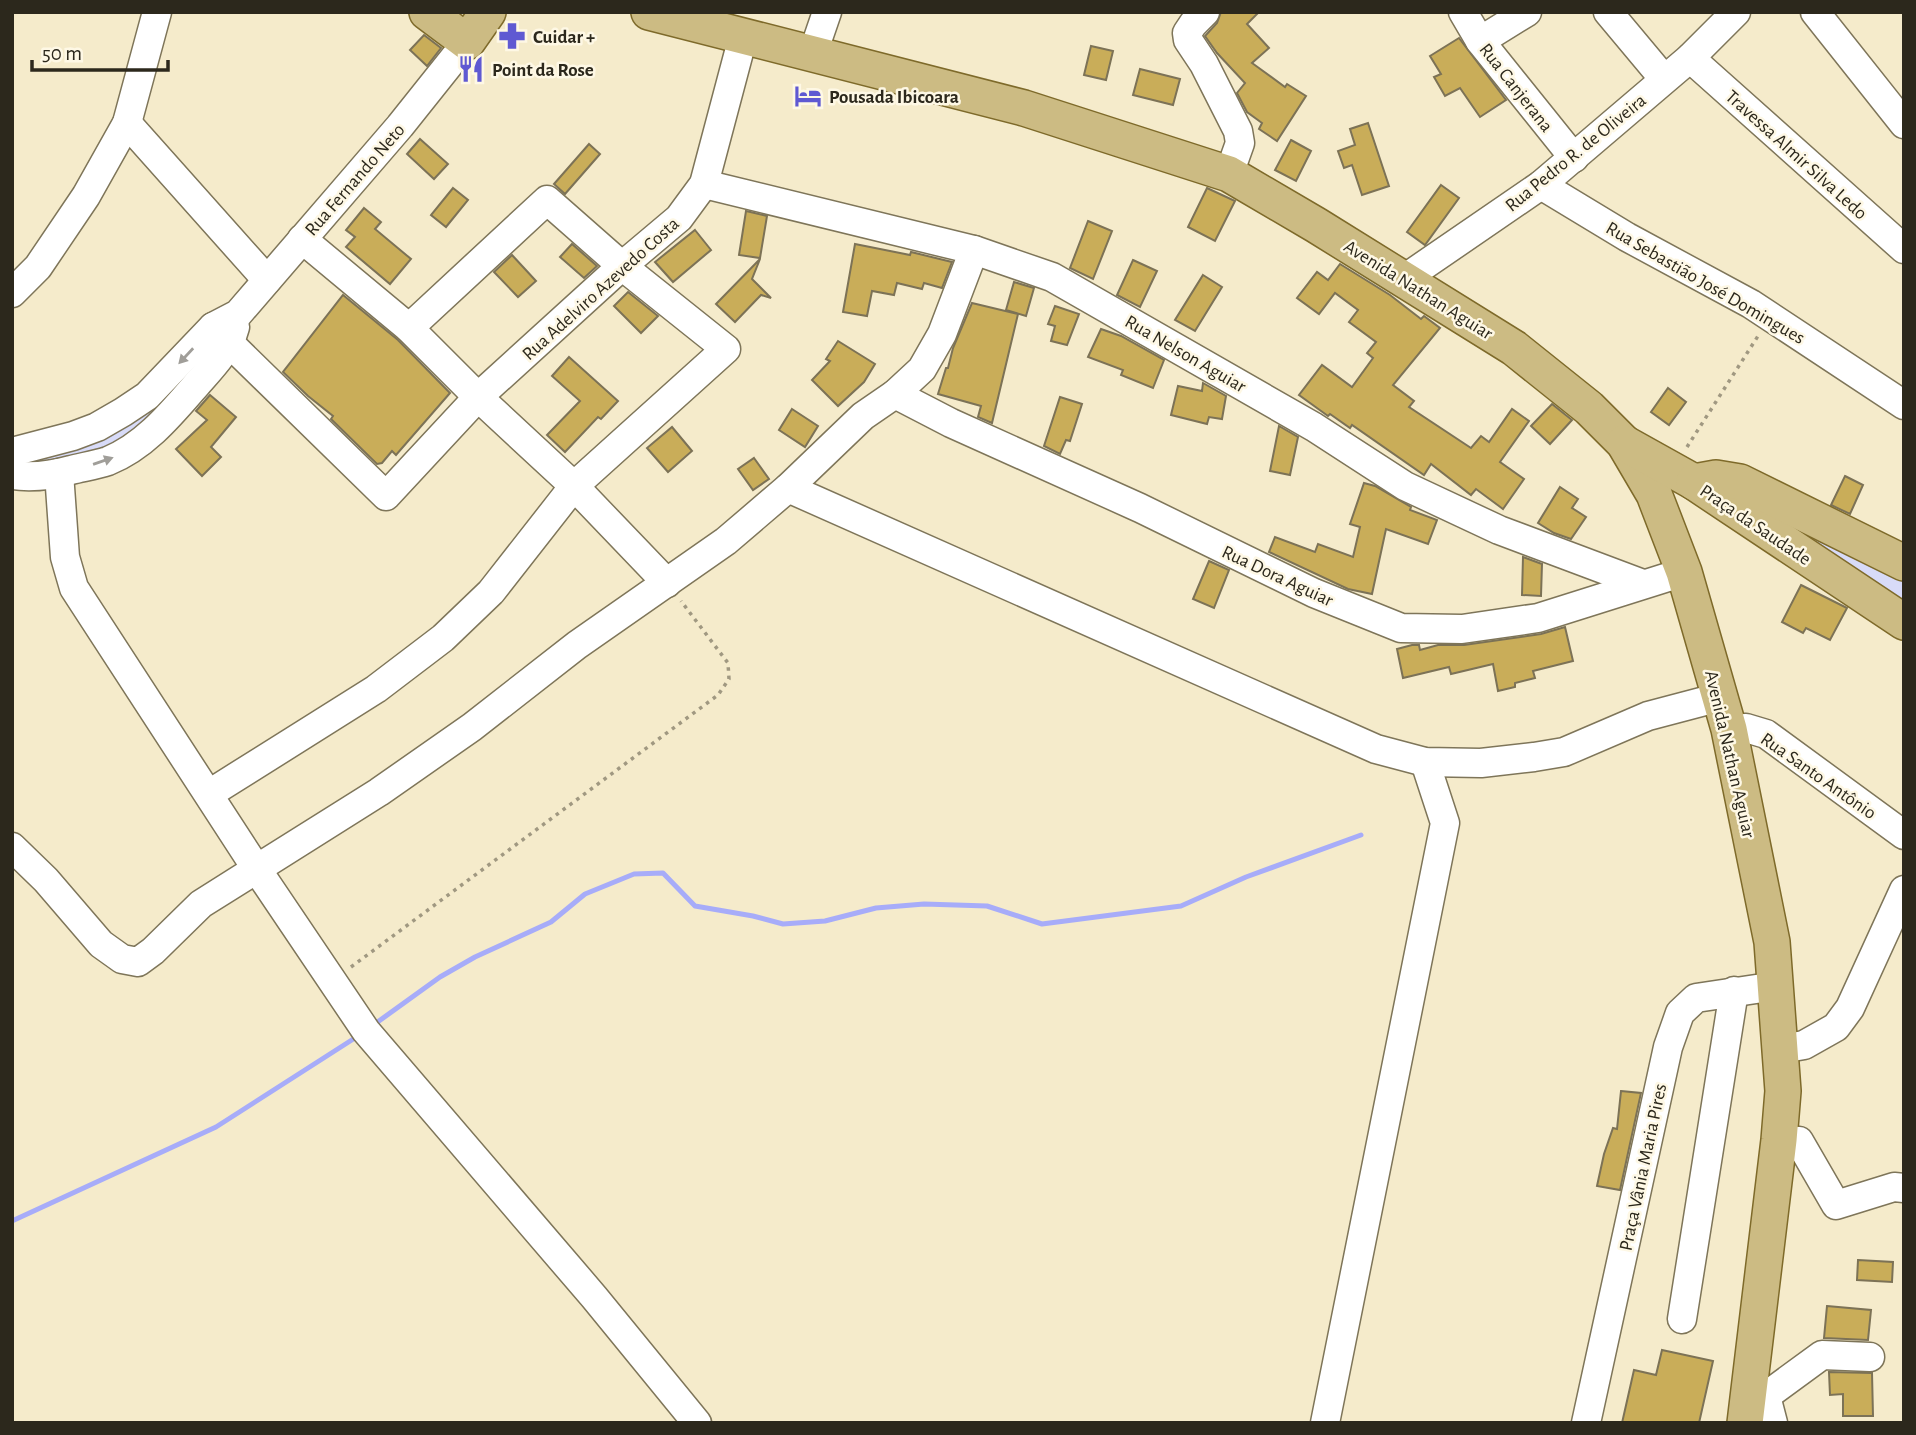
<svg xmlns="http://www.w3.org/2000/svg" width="1916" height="1435" font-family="'Alegreya Sans',sans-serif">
<rect width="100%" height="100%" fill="#f5ebcb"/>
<g fill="#d8dbf8">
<polygon points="221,345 135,437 92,457 31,471 26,459"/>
<polygon points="1759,506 1904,574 1904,608"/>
</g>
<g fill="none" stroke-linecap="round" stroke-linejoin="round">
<g stroke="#a7acf9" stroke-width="5">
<polyline points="372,1026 440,977 475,957 551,922 585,894 634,874 663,873 695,906 753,916 783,924 825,921 876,908 924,904 987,906 1042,924 1181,906 1246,877 1361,835"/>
<polyline points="12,1221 216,1127 358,1036"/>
</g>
</g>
<g fill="#c9ad59" stroke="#7c7256" stroke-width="2">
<polygon points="1221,12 1259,12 1247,24 1269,48 1252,63 1285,87 1287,84 1306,96 1277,141 1259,129 1262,123 1247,112 1237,93 1245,83 1217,53 1205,36 1217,23"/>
<polygon points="424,35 441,48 427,66 410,50"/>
<polygon points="1459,38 1506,100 1480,117 1460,88 1445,96 1434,77 1441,74 1430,56"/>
<polygon points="1091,46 1113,51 1106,80 1084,75"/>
<polygon points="1140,69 1180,79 1173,105 1133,95"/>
<polygon points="1368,123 1389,186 1362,195 1352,165 1344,168 1338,151 1355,145 1350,129"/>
<polygon points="420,139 448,164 434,179 407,154"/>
<polygon points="1291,140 1311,151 1296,181 1275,170"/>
<polygon points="589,144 600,154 565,194 554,184"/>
<polygon points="1441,185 1459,198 1425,245 1407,232"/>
<polygon points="453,188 468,200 446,227 431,215"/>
<polygon points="1207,188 1235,201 1215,241 1188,227"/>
<polygon points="364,208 381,222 375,229 411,259 390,284 346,247 355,237 346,230"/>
<polygon points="746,211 767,216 760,258 739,255"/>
<polygon points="1088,221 1112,231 1093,279 1070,268"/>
<polygon points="695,230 711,250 673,282 655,262"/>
<polygon points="572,244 597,266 584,278 560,257"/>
<polygon points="855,244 910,255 911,252 952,262 942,288 924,283 922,289 897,283 894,295 872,291 867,316 843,312"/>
<polygon points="512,255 536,281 518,297 494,272"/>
<polygon points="760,259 752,279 771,298 761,295 735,322 716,304"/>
<polygon points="1133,260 1157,271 1140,307 1117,295"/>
<polygon points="1340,264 1390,295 1421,319 1424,316 1440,328 1393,385 1414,401 1409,407 1471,448 1481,436 1489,442 1512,409 1529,421 1500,462 1524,479 1503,509 1476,489 1471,495 1431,464 1424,475 1352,425 1350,428 1330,414 1328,416 1299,395 1322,365 1352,387 1373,358 1367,353 1376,342 1349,322 1358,310 1335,293 1319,314 1297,298 1317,272 1328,280"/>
<polygon points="1203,275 1222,287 1195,331 1175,320"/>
<polygon points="1014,282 1034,288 1026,316 1006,310"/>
<polygon points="628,292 658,316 641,333 614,306"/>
<polygon points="343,295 398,340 450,393 396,455 392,451 382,463 377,464 331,419 333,416 308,396 283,372"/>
<polygon points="972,303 1018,314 992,423 978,417 981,406 938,394 946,368 948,368 953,348"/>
<polygon points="1055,306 1079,314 1067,345 1051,341 1055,326 1048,324"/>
<polygon points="1101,329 1121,336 1164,360 1153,388 1121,375 1123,370 1088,357"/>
<polygon points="838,341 875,364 864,382 838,406 812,380 830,361 826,359"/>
<polygon points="569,357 618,401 601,419 598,417 565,452 547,435 580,401 552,376"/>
<polygon points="1203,383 1226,396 1222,419 1209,417 1207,424 1171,415 1178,386 1202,391"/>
<polygon points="1668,388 1686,402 1669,425 1651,412"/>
<polygon points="210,395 236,417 211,447 221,457 202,476 176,449 207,420 196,411"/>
<polygon points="1060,397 1082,404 1070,441 1066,440 1060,454 1044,446"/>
<polygon points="1552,404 1572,420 1550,444 1531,426"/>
<polygon points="792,409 818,426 805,447 779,430"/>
<polygon points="1279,426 1298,437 1290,475 1270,471"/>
<polygon points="672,427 692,451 668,472 647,448"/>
<polygon points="754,458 769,479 753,490 738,469"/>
<polygon points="1845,476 1863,485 1850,514 1831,505"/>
<polygon points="1364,483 1375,486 1411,507 1410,510 1437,520 1428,544 1386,529 1372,594 1348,589 1269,552 1275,537 1315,552 1318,544 1353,557 1360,527 1350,524"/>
<polygon points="1560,487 1578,499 1572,508 1586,517 1571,539 1554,533 1538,523"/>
<polygon points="1523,557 1542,564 1541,596 1522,595"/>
<polygon points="1209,561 1229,570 1214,608 1193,599"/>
<polygon points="1801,585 1847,608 1830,640 1806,628 1803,633 1782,622"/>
<polygon points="1565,627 1573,661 1533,671 1535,678 1515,683 1515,687 1498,691 1493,664 1451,674 1449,667 1403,678 1397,649 1412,645 1419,645 1420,650 1438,645 1464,645 1541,634"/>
<polygon points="1621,1091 1641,1093 1620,1190 1597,1186 1604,1154 1613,1128 1617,1129"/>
<polygon points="1858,1260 1893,1262 1892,1282 1857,1280"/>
<polygon points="1827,1306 1871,1310 1868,1340 1824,1338"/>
<polygon points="1662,1350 1713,1361 1699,1423 1622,1423 1634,1370 1656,1375"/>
<polygon points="1829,1372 1872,1373 1873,1416 1843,1416 1843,1394 1830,1395"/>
</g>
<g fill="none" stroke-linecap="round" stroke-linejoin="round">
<defs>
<g id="minor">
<polyline points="1205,12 1193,24 1187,33 1188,40 1204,64 1238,131 1240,143 1229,174"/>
<polyline points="1463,12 1480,41 1574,158"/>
<polyline points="1608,12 1664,79"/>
<polyline points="1815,12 1904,124"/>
<polyline points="1480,41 1527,12"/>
<polyline points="813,53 827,12"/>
<polyline points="1690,58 1904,249"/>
<polyline points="127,123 267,280"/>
<polyline points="704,184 974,250 1052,277 1314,427 1405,486 1499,530 1643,584"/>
<polyline points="1541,185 1627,237 1751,304 1904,405"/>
<polyline points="302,239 409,328 478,397 574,486 667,583"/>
<polyline points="1404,279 1541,185 1690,58 1736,12"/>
<polyline points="12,293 38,267 86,196 127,123 157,12"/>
<polyline points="213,327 386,496 478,397 622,266 679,218 704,184 743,37"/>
<polyline points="895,394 951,423 1140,508 1314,593 1401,628 1462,629 1538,618 1684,572"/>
<polyline points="12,452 73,436 97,427 123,412 147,396 213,327 238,314 400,126 467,42"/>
<polyline points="59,473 65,557 74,588 256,868 366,1031 594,1297 697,1423"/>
<path d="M 12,475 C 31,478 53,475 71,470 C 83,467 96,465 108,461 C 145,446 171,414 197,384 C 212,367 229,350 235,327"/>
<polyline points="788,488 1376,749 1425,762 1481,763 1534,757 1564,752 1648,716 1720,697"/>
<polyline points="1729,729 1746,728 1766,734 1904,835"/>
<polyline points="209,794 376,689 443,638 491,592 574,486 726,349 622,266 547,200 409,328"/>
<polyline points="12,847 46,880 101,944 122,959 138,962 153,951 201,904 379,792 472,727 577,645 726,541 788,488 863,416 895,394 922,369 942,334 974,250"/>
<polyline points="1781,1049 1804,1045 1836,1027 1850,1008 1904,890"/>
<polyline points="1779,1140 1799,1141 1836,1205 1894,1187 1904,1188"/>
<polyline points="1682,1319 1734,991"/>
<polyline points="1748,1394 1766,1396 1773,1423"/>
<polyline points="1766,1396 1822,1355 1870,1357"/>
<polyline points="1325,1423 1445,823 1425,762"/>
<polyline points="1586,1423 1668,1047 1680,1013 1696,998 1776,986"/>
</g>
<g id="major">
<polyline points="427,12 467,42 488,12"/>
<polyline points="649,12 1024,108 1229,174 1316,225 1514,348 1589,408 1624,443 1654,494 1684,572 1729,729 1772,942 1783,1091 1779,1140 1745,1423"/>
<polyline points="1624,443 1694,482 1904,622"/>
<polyline points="1694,482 1716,478 1740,482 1904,563"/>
</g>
</defs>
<use href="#minor" stroke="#7e7559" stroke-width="31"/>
<use href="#major" stroke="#7e6a2a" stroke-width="38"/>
<g stroke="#a09881" stroke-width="3.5" stroke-dasharray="3.5 5" stroke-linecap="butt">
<polyline points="1687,447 1758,336"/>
<polyline points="351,967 718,695 729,679 728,663 681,601"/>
</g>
<use href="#minor" stroke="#fff" stroke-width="28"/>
<use href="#major" stroke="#ccbb83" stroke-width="35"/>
</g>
<defs><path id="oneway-solid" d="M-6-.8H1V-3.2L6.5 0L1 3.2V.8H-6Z" transform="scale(1.75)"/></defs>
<g fill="#a09e99">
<use href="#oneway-solid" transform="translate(186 356) rotate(133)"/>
<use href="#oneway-solid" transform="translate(103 461) rotate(-19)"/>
</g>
<defs>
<symbol id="pharmacy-bare" viewBox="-9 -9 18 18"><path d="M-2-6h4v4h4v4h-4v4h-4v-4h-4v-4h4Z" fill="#5f59d2" stroke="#fef8e5" stroke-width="2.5" paint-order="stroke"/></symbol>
<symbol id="restaurant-bare" viewBox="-9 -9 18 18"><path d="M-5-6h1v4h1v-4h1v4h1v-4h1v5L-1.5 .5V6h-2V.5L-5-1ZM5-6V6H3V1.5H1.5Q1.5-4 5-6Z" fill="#5f59d2" stroke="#fef8e5" stroke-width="2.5" paint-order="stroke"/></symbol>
<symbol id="hotel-bare" viewBox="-9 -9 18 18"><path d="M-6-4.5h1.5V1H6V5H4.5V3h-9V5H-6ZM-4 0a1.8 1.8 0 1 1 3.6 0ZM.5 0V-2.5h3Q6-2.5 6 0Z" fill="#5f59d2" stroke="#fef8e5" stroke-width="2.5" paint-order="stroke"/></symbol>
</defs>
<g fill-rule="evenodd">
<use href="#pharmacy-bare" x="493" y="17" width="38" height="38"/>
<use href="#restaurant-bare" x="452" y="50" width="38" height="38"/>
<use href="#hotel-bare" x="789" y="77" width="38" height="38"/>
</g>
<g text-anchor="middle" stroke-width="5" stroke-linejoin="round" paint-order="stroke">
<g font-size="19" font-weight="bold" fill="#2c281c" stroke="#fef8e5" text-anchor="start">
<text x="533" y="43">Cuidar +</text>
<text x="492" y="76">Point da Rose</text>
<text x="829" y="103">Pousada Ibicoara</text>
</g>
<g font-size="19" fill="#2c281c" stroke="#fef8e5">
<text transform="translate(1517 87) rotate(52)" y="7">Rua Canjerana</text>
<text transform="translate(1575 152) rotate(-39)" y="7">Rua Pedro R. de Oliveira</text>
<text transform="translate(1797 154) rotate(42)" y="7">Travessa Almir Silva Ledo</text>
<text transform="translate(354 179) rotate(-49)" y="7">Rua Fernando Neto</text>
<text transform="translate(1706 282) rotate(30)" y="7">Rua Sebastião José Domingues</text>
<text transform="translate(600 288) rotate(-42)" y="7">Rua Adelviro Azevedo Costa</text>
<text transform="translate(1419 289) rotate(32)" y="7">Avenida Nathan Aguiar</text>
<text transform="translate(1186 353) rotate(30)" y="7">Rua Nelson Aguiar</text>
<text transform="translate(1756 524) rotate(34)" y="7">Praça da Saudade</text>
<text transform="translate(1278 575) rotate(25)" y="7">Rua Dora Aguiar</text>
<text transform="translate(1731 754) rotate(77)" y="7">Avenida Nathan Aguiar</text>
<text transform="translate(1819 775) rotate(35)" y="7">Rua Santo Antônio</text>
<text transform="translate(1642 1167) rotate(-78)" y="7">Praça Vânia Maria Pires</text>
</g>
</g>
<rect width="1916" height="1435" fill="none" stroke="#2c281c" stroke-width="28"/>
<path d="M32 60v10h136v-10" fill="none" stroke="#2c281c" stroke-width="3.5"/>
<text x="42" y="60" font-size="21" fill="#2c281c" stroke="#fef8e5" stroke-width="5" paint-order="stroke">50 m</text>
</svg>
